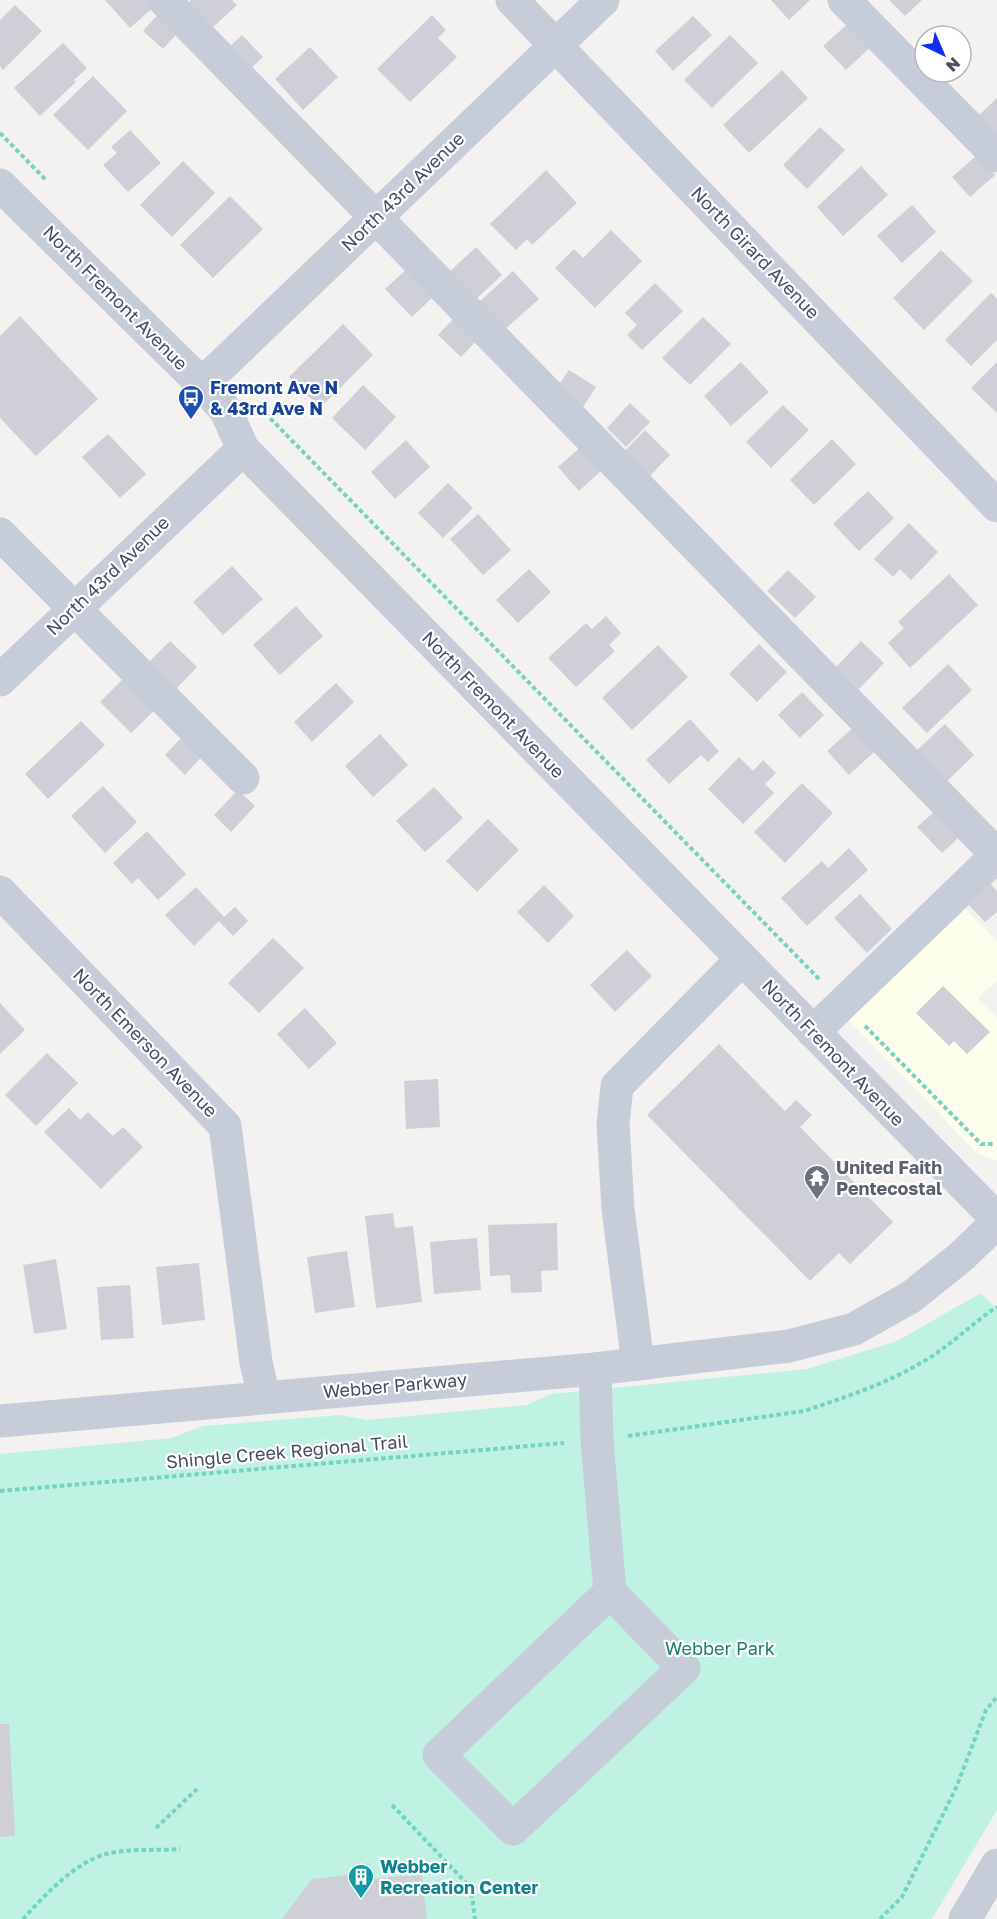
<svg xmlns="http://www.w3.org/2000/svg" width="997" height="1919" font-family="'Golos Text',sans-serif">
<rect width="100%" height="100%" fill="#f4f2f1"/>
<polygon fill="#fdfdec" points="942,886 997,941 997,981 978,998 997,1018 997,1161 977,1153 826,997"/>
<polygon fill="#bff2e2" points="981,1293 997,1309 997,1810 932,1919 0,1919 0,1454 171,1438 203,1426 341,1415 367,1420 527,1405 551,1394 807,1369 897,1341"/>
<g fill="#cecfd7">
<polygon points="105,0 153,0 157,4 130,28"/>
<polygon points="191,0 232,0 237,5 210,30 186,5"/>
<polygon points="771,0 810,0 789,20"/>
<polygon points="889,0 922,0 905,16"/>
<polygon points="15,5 42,31 3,70 0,66 0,20"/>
<polygon points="164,8 183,27 163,49 143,31"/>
<polygon points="432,15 446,30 438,38 457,57 410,102 377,69"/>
<polygon points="693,16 712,35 673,71 655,51"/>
<polygon points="853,19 875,43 846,70 823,46"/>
<polygon points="242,35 263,57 247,72 226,50"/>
<polygon points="730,35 758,63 712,108 684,80"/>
<polygon points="63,43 87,68 74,80 76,82 40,116 14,88"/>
<polygon points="310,47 338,77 303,110 275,79"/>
<polygon points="782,70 808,98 749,153 723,125"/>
<polygon points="93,76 127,111 88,150 53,115"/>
<polygon points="997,98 997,138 976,118"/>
<polygon points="820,127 845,150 807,189 783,165"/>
<polygon points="130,130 161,163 128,192 103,165 117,153 111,147"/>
<polygon points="977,155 995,175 970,197 952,177"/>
<polygon points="183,161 215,193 172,237 140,205"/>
<polygon points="861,166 888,195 843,236 817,207"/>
<polygon points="546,170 577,203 532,245 527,239 516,250 490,224"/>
<polygon points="230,196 263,229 213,278 180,245"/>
<polygon points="912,205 936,232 902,263 877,236"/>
<polygon points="611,230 642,261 595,308 555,268 574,249 583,258"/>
<polygon points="476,247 502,275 472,303 446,275"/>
<polygon points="941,250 973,281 924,330 893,298"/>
<polygon points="409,267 435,295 412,317 385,289"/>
<polygon points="513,271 539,299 503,331 478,303"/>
<polygon points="655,283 683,311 642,350 627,335 637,325 625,313"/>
<polygon points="991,293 997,299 997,340 971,366 945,340"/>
<polygon points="20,316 98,399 36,456 0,418 0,336"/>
<polygon points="455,317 478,339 461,357 438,335"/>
<polygon points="703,317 731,344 690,385 662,358"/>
<polygon points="343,324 373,355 320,408 289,377"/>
<polygon points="741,362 769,392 731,426 704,396"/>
<polygon points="997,362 997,413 971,388"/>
<polygon points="569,370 596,387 583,407 556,389"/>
<polygon points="363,385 396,417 365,450 332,418"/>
<polygon points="630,403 650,422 626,447 607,428"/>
<polygon points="783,405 809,430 771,468 746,442"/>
<polygon points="645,430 670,455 647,479 622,454"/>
<polygon points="108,434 146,474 120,498 82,457"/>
<polygon points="832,439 856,464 814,505 790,480"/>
<polygon points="406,440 430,467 395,499 371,472"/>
<polygon points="582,446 603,469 579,491 558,467"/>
<polygon points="448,483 473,508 443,538 418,513"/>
<polygon points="868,491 894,518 859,551 833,524"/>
<polygon points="478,514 511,550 483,575 450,539"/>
<polygon points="909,523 938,552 911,580 900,569 893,577 874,559"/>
<polygon points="232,566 263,599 223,635 193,602"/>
<polygon points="529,569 551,592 518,623 496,600"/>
<polygon points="788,570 816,597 795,618 767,591"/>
<polygon points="949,574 978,605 910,668 888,643 904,628 898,622"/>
<polygon points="296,606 323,636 280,675 253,645"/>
<polygon points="606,616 621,633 609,645 615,651 576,687 548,658 586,623 592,629"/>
<polygon points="170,641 197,667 175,690 148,663"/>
<polygon points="861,641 884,663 859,689 836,667"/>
<polygon points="759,644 787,672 757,702 729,674"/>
<polygon points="658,645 688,677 632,730 602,698"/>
<polygon points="948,664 972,690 927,733 902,708"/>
<polygon points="127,675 158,707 131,733 100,702"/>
<polygon points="336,683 354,702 312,742 294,722"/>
<polygon points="802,692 824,715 800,738 778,715"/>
<polygon points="690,719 719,751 708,762 701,755 669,784 646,760"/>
<polygon points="81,721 105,745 48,799 25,774"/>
<polygon points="945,724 974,755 944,784 914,753"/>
<polygon points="854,727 875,751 849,775 827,751"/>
<polygon points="380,734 408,765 373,797 345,766"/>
<polygon points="184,735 204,754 185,775 165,755"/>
<polygon points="739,757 753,771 763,760 776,773 765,784 774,793 743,824 708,789"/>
<polygon points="802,783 833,813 785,863 754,832"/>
<polygon points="103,786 137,822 105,853 71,816"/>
<polygon points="434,787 463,818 425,852 396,821"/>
<polygon points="238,790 255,806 231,832 214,815"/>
<polygon points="934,812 958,838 942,853 917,827"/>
<polygon points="488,819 519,850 477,892 446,861"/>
<polygon points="147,831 186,874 158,900 138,878 132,884 113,863"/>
<polygon points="849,848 868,870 807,926 781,898 822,861 828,868"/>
<polygon points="986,879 997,891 997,912 985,922 964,900"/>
<polygon points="544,885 574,916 548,943 517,912"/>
<polygon points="196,887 224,917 235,907 248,921 233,936 219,921 194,946 165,915"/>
<polygon points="860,894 892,929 867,953 834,918"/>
<polygon points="273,938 304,968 259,1013 228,983"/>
<polygon points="627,950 652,976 615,1012 590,985"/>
<polygon points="943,986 990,1032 967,1054 954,1041 949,1046 916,1013"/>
<polygon points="0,1003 25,1030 0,1054"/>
<polygon points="305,1008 337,1043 309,1069 277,1034"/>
<polygon points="719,1044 785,1111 796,1100 812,1115 800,1127 893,1222 850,1264 839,1253 810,1281 647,1115"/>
<polygon points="47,1053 78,1083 36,1126 5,1095"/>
<polygon points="438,1079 440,1127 406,1129 404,1081"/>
<polygon points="69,1108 80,1120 88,1112 113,1136 123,1127 143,1147 101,1189 44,1132"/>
<polygon points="393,1213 395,1228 413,1226 422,1302 376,1308 365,1216"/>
<polygon points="557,1223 558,1270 541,1271 542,1292 511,1293 510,1275 490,1276 488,1225"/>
<polygon points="477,1238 481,1290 434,1294 430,1242"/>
<polygon points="347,1251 355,1307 315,1313 307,1257"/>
<polygon points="56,1259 67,1329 34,1334 23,1265"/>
<polygon points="199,1263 205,1320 162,1325 156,1267"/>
<polygon points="130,1285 134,1338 101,1340 97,1287"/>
<polygon points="0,1724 9,1724 15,1836 0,1837"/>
<polygon points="359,1874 359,1880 422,1874 427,1919 282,1919 312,1879"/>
</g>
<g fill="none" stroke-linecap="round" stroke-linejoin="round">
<g stroke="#74d3c1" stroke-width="4" stroke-dasharray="4.5 3" stroke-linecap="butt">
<polyline points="0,133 46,180"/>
<polyline points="265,413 820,980"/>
<polyline points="865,1026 981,1144 993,1144"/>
<path d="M 628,1436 L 804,1411 C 843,1398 883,1385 919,1364 C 947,1349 971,1324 997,1307"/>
<polyline points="0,1491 564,1443"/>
<polyline points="392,1805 471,1888 475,1919"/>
<polyline points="156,1828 197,1789"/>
<path d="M 23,1919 C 45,1895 74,1863 106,1854 C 128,1848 157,1851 180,1849"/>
<polyline points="880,1919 902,1897 956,1788 986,1710 997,1697"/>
</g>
<g stroke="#c7ccd9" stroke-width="33">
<polyline points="164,0 997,855 813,1032"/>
<polyline points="512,0 997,506"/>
<polyline points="844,0 997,156"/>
<polyline points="0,185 202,384 226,411 243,449 997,1219"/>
<polyline points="202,384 603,0"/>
<polyline points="0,534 243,778"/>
<polyline points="0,680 243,449"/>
<polyline points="0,892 225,1126 256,1362 264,1397"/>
<polyline points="638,1364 618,1209 613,1124 617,1086 742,959"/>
<polyline points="595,1369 597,1440 610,1592 684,1668 513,1829 439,1755 610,1592"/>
<polyline points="0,1421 595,1369 789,1346 854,1329 911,1297 962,1256 997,1222"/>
<polyline points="965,1919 997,1865"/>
</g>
</g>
<defs>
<symbol id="bus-pin" viewBox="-11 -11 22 30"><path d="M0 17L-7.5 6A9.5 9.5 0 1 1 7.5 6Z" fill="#1a4fb4" stroke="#fff"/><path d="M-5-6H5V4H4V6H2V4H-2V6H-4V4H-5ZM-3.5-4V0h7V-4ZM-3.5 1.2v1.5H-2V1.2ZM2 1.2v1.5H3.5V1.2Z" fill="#fff"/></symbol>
<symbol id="temple-pin" viewBox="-11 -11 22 30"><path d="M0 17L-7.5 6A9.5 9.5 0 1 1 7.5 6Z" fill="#6b7280" stroke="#fff"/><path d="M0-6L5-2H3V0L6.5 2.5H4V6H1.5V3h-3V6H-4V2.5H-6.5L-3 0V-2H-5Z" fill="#fff"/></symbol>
<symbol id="building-pin" viewBox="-11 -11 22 30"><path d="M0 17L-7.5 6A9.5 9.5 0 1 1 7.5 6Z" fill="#0f9aa8" stroke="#fff"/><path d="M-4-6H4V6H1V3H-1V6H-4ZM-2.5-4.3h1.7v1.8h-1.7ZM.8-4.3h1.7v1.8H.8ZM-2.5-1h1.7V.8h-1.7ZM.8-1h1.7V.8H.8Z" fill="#fff"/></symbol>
</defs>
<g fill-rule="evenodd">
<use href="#bus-pin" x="176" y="383" width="30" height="40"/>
<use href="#temple-pin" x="802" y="1163" width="30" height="40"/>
<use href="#building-pin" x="346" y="1862" width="30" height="40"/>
</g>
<g text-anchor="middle" stroke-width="4.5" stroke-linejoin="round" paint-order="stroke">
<g font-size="18" fill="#484d60" stroke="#fff">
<text transform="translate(403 192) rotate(-44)" y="6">North 43rd Avenue</text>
<text transform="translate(755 253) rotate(46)" y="6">North Girard Avenue</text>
<text transform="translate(115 298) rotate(45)" y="6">North Fremont Avenue</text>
<text transform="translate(108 576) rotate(-44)" y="6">North 43rd Avenue</text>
<text transform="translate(493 705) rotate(46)" y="6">North Fremont Avenue</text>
<text transform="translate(145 1043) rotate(46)" y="6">North Emerson Avenue</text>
<text transform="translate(833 1053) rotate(46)" y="6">North Fremont Avenue</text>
<text transform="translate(395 1386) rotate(-5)" y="6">Webber Parkway</text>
<text transform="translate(287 1452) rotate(-5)" y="6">Shingle Creek Regional Trail</text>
</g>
<g font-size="18" font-weight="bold" fill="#164399" stroke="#fff" text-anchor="start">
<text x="210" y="394">Fremont Ave N<tspan x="210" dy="21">&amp; 43rd Ave N</tspan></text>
</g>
<g font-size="18" font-weight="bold" fill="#5b616d" stroke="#fff" text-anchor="start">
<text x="836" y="1174">United Faith<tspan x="836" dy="21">Pentecostal</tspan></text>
</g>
<g font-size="18" fill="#12826b" stroke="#fff">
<text x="720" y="1655">Webber Park</text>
</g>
<g font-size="18" font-weight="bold" fill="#0d838f" stroke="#fff" text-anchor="start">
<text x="380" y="1873">Webber<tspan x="380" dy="21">Recreation Center</tspan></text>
</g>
</g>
<g transform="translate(943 54) rotate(136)"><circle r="28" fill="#ffffff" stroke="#b6b8bf" stroke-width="1.5"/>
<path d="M0-4.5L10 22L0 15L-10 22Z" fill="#0f2df0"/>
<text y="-9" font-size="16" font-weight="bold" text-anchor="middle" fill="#484d60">N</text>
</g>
</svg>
